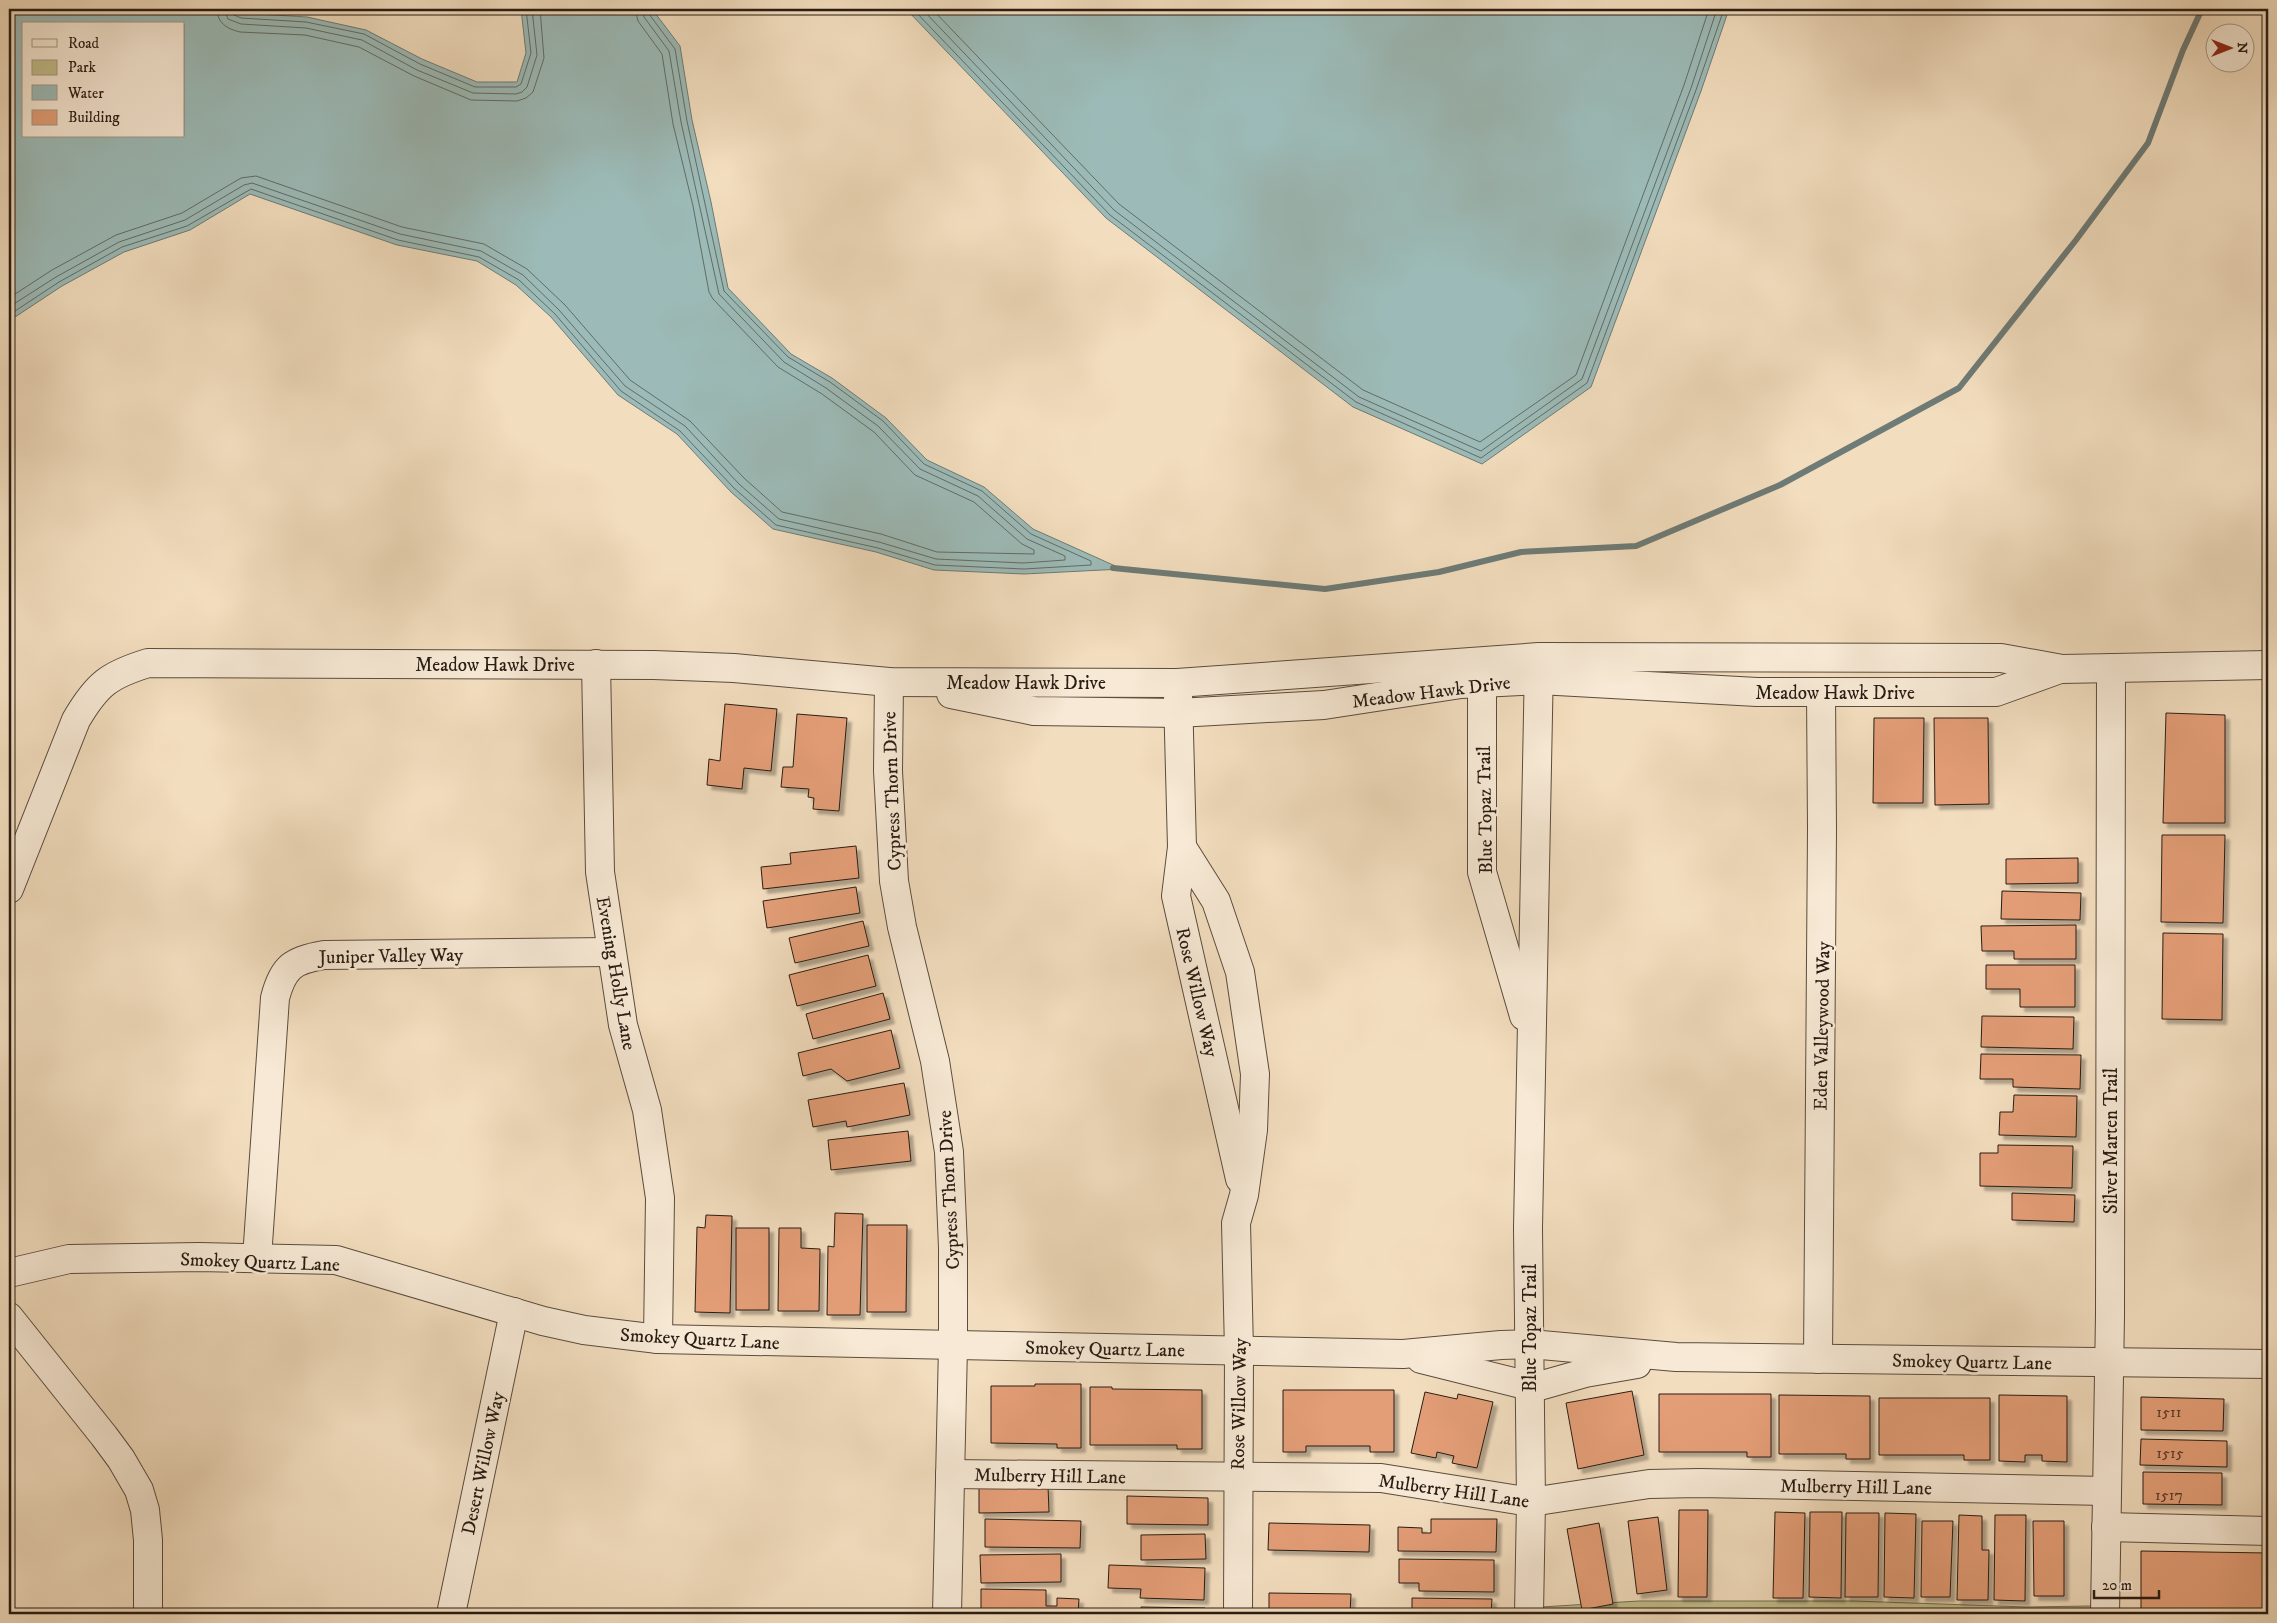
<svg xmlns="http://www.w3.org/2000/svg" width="2277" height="1623" font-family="'IM FELL DW Pica',serif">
<defs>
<filter id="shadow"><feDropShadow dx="4.5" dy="4.5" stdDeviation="1" flood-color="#0004"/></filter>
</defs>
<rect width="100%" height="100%" fill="#f2ddbe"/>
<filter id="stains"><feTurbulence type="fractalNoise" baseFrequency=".004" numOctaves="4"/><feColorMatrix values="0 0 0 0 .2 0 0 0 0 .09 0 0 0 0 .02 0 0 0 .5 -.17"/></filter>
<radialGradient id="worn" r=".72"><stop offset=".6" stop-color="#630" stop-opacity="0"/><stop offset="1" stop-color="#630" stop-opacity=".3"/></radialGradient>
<polygon fill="#c2bf8c" stroke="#756e50" points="1639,1601 1854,1601 2026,1607 2091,1606 2091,1614 1541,1614 1541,1607"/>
<g fill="#9cbbb8" stroke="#6e7b76" fill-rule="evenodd">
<path d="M 9,9 L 229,9 L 242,13 L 307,17 L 366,30 L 422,59 L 477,82 L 517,82 L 526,53 L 521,9 L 652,9 L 680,46 L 692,120 L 711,202 L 728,288 L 791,354 L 832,378 L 886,418 L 927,460 L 984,487 L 1033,529 L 1122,569 L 1024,574 L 934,570 L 876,552 L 773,529 L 731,492 L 677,434 L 618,395 L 551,317 L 516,285 L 477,261 L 397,245 L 250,194 L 190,230 L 124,252 L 62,286 L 9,321 ZM 24,24 L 184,24 L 184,136 L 24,136 Z"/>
<polygon points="906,9 1729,9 1701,91 1591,387 1482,464 1353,407 1106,218"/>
</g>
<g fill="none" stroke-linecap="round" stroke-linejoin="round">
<g stroke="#626c66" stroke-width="1">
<path d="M 217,9 C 217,23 227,29 240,32 L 305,35 L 359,47 L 414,76 L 471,100 L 517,101 L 526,98 L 533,92 L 544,58 L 540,9"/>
<polyline points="224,9 228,19 241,24 306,28 362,40 417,70 473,93 516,94 522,92 527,87 537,55 532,9"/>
<polyline points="230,9 232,14 241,18 306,22 364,34 420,64 475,87 516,87 521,84 531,53 526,9"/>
<polyline points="913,9 1110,215 1356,402 1481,458 1587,383 1696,90 1724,9"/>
<polyline points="922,9 1114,210 1359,397 1481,451 1582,379 1691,88 1717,9"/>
<polyline points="932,9 1119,204 1363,390 1480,442 1576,375 1684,85 1709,9"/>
<polyline points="9,298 52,270 116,235 182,213 241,178 256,176 402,227 484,244 527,269 565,305 630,380 690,421 744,478 782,512 881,534 937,552 1034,554 1034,550 1022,544 974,502 915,475 874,432 822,394 778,367 713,299 709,292 693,206 673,124 662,54 638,21 635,9"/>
<polyline points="9,307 56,277 119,242 185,220 244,185 252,183 400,234 481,251 523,275 559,310 625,386 685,426 739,484 779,519 879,542 936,559 1023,563 1065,560 1065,556 1027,539 978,496 920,469 878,426 826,388 784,362 719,294 681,122 669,51 644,17 642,9"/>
<polyline points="9,315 59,282 122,247 187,226 251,189 398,240 479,257 519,280 555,314 621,391 680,431 734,488 776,525 878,548 935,565 1024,569 1091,565 1091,561 1031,534 982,491 924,464 883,421 830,382 788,357 724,291 687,121 675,49 649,14 648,9"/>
</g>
<polyline stroke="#6e7b76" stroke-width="6" points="1113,568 1325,589 1439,572 1521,552 1636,546 1780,485 1959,388 2076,240 2148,143 2183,50 2202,9"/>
</g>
<g fill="#e49e77" stroke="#281c14" filter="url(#shadow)">
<polygon points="725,704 777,709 771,771 744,768 742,789 707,785 709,759 720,761"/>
<polygon points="2166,713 2225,715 2225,823 2163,823"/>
<polygon points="797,714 847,718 839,811 813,809 814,798 808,797 809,789 781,787 783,767 793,767"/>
<polygon points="1874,718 1924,718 1923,803 1873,803"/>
<polygon points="1934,718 1988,718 1989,804 1935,805"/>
<polygon points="2162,835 2225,835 2223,923 2161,922"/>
<polygon points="856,846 859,878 763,889 761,867 791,864 790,853"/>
<polygon points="2078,858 2078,883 2006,884 2006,859"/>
<polygon points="856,887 860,913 767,928 763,901"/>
<polygon points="2002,891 2081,893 2080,920 2001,919"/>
<polygon points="863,921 869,946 795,963 789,938"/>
<polygon points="2076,925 2076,959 2014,959 2014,951 1982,951 1981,926"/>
<polygon points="2163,933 2223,934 2222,1020 2162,1019"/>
<polygon points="868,955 876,986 797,1006 789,975"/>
<polygon points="1986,965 2075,965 2075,1007 2020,1007 2020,989 1986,989"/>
<polygon points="883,993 890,1019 813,1039 806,1014"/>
<polygon points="1982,1016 2074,1017 2073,1049 1981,1047"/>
<polygon points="891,1030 900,1068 847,1081 831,1069 803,1076 798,1053"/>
<polygon points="1981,1054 2081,1055 2080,1089 2013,1087 2013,1079 1980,1079"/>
<polygon points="904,1083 910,1115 847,1127 846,1121 813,1127 808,1100"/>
<polygon points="2014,1095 2077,1096 2076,1137 1999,1135 2000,1112 2013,1112"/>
<polygon points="908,1131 911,1161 831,1170 828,1140"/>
<polygon points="1998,1145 2073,1146 2072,1188 1980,1186 1980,1153 1998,1153"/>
<polygon points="2012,1193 2075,1195 2074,1222 2012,1220"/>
<polygon points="835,1213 863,1214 860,1315 827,1315 828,1246 834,1247"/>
<polygon points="706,1215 732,1216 730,1313 695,1312 697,1227 705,1228"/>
<polygon points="867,1225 907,1225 906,1312 867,1312"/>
<rect x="736" y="1228" width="33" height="82"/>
<polygon points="779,1228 801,1228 801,1248 820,1249 819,1311 778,1311"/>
<polygon points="1035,1384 1081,1384 1081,1448 1057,1448 1057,1444 991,1443 991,1386 1035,1386"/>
<polygon points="1090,1387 1112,1387 1112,1389 1202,1390 1202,1449 1177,1449 1177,1445 1090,1445"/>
<polygon points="1283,1390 1394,1390 1394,1452 1370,1452 1370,1446 1306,1446 1306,1452 1283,1452"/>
<polygon points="1632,1391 1644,1455 1578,1469 1566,1403"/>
<polygon points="1425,1392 1457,1399 1458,1394 1493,1402 1477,1468 1452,1463 1454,1456 1437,1452 1436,1458 1411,1453"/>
<polygon points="1659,1394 1771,1394 1771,1457 1747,1457 1747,1452 1659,1452"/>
<polygon points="1779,1395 1870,1396 1870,1459 1846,1459 1846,1454 1779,1454"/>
<polygon points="1999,1395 2067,1396 2067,1462 2042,1461 2042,1455 2025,1455 2025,1462 1999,1461"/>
<polygon points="2141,1397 2224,1399 2223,1431 2141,1430"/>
<polygon points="1879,1398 1990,1398 1990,1460 1964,1460 1964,1455 1879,1455"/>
<polygon points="2141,1439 2227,1441 2227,1467 2140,1465"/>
<polygon points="2143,1472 2222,1473 2222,1505 2143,1504"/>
<polygon points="1048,1486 1049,1512 979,1513 979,1487"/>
<polygon points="1127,1496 1208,1498 1208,1525 1127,1524"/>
<polygon points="1679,1510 1708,1510 1707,1597 1678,1597"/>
<polygon points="1775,1512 1805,1513 1803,1598 1773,1598"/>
<polygon points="1810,1512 1842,1512 1841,1598 1809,1597"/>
<polygon points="1846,1513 1879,1513 1878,1597 1845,1597"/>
<polygon points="1885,1513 1916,1514 1914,1598 1884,1597"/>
<polygon points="1959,1515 1982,1516 1982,1550 1989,1550 1988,1600 1957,1600"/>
<polygon points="1995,1515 2026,1515 2025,1601 1994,1600"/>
<polygon points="1658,1517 1667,1590 1637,1594 1628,1521"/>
<polygon points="985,1519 1081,1521 1080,1548 985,1547"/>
<polygon points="1431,1519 1497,1519 1496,1552 1398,1551 1398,1527 1422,1528 1422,1533 1431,1533"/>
<polygon points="1922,1521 1953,1521 1950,1597 1921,1597"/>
<polygon points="2033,1521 2064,1521 2064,1596 2034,1596"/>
<polygon points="1269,1523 1370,1525 1369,1552 1268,1550"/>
<polygon points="1599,1523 1613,1604 1582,1610 1567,1529"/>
<polygon points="1205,1534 1206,1559 1141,1560 1141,1535"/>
<polygon points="2141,1551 2268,1553 2268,1614 2141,1613"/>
<polygon points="1061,1554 1061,1582 981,1583 980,1555"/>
<polygon points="1399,1559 1494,1560 1494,1592 1419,1591 1419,1583 1399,1583"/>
<polygon points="1109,1565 1205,1568 1204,1600 1140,1598 1141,1589 1108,1588"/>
<polygon points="981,1589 1046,1590 1046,1606 1057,1606 1057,1598 1079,1599 1078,1614 981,1614"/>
<polygon points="1269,1593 1351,1594 1350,1614 1269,1614"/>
<polygon points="1412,1598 1492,1599 1491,1614 1412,1614"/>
<polygon points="1141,1607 1205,1608 1205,1614 1141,1614"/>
</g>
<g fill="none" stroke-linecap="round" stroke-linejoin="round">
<defs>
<g id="minor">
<polyline points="1480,663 1482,682 1482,872 1524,1016"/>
<polyline points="596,664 600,872 623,1025 647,1110 660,1198 658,1339"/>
<polyline points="889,682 888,771 894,881 902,927 935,1061 949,1152 953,1248 953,1346 947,1614"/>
<polyline points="951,694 1034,711 1178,713 1324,705 1461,684 1539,680 1757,692 1996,692 2060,669"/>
<polyline points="1178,695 1182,847 1176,896 1240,1179"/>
<polyline points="1182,847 1216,901 1240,972 1255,1074 1253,1130 1244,1195 1236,1223 1239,1350 1238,1614"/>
<path d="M 9,889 L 76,720 C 97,684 109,675 148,663 L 654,665 L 734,668 L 889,682 L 1177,683 L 1539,657 L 2001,658 L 2062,669 L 2268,665"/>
<path d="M 257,1258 L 275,998 C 283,967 293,960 324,955 L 610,952"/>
<polyline points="9,1273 69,1259 199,1257 336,1260 543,1321 584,1330 658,1339 1403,1354 1501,1345 1530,1344 1676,1357 2268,1364"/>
<polyline points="9,1317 104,1436 121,1459 139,1490 145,1510 148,1540 148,1614"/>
<polyline points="1421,1359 1529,1386 1539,1386 1585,1373 1637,1364"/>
<polyline points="1818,1359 1822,829 1821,692"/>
<polyline points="950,1474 1381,1478 1531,1502 1649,1484 1699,1483 2106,1491"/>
<polyline points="2106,1527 2268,1531"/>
<polyline points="451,1614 514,1312"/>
<polyline points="1529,1614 1531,1502 1528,1228 1539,663"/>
<polyline points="2105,1614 2110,1315 2111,668"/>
</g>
</defs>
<use href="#minor" stroke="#5a4c3e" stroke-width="30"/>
<use href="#minor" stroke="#f7e9d5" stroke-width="28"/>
</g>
<g text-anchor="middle" stroke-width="5" stroke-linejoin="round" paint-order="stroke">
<g font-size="16" fill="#573c2d">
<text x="2169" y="1417">1511</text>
<text x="2170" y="1458">1515</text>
<text x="2169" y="1500">1517</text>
</g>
<g font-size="19" fill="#281c14" stroke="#f7e9d5">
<text x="495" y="671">Meadow Hawk Drive</text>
<text x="1026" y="689">Meadow Hawk Drive</text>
<text transform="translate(1431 691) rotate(-7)" y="7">Meadow Hawk Drive</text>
<text x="1835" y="699">Meadow Hawk Drive</text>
<text transform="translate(891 791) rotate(-92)" y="7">Cypress Thorn Drive</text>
<text transform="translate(1484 810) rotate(-91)" y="7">Blue Topaz Trail</text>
<text transform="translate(391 955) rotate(-1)" y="7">Juniper Valley Way</text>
<text transform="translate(617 973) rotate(80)" y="7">Evening Holly Lane</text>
<text transform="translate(1198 992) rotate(77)" y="7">Rose Willow Way</text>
<text transform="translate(1821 1026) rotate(-89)" y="7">Eden Valleywood Way</text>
<text transform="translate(2110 1141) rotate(-90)" y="7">Silver Marten Trail</text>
<text transform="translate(948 1190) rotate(-93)" y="7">Cypress Thorn Drive</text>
<text transform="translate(260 1261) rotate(2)" y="7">Smokey Quartz Lane</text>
<text transform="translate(1529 1328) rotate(-90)" y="7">Blue Topaz Trail</text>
<text transform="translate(700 1338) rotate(3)" y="7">Smokey Quartz Lane</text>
<text transform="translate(1105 1348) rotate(1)" y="7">Smokey Quartz Lane</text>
<text transform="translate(1972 1361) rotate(1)" y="7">Smokey Quartz Lane</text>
<text transform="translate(1238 1404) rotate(-89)" y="7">Rose Willow Way</text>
<text transform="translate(482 1463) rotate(-78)" y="7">Desert Willow Way</text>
<text transform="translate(1050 1475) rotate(1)" y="7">Mulberry Hill Lane</text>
<text transform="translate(1856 1486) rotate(1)" y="7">Mulberry Hill Lane</text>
<text transform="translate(1454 1490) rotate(8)" y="7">Mulberry Hill Lane</text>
</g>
</g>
<rect width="2277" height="1623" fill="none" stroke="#f2ddbe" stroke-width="30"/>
<rect x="10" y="10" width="2257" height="1603" fill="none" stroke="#281c14" stroke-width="2.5"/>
<rect x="15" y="15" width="2247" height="1593" fill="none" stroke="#281c14"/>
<rect x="22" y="22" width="162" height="115" fill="#f7e9d5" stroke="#a49788"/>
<rect x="32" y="39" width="25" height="8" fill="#f7e9d5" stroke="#a49788"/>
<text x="68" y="48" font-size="15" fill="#281c14">Road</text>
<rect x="32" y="60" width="25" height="15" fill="#c2bf8c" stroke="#a49788"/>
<text x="68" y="72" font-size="15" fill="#281c14">Park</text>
<rect x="32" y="85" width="25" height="15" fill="#9cbbb8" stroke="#a49788"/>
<text x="68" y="98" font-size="15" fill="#281c14">Water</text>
<rect x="32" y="110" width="25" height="15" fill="#e49e77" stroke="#a49788"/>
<text x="68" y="122" font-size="15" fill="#281c14">Building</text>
<g transform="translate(2230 48) rotate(90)"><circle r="24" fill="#f7e9d5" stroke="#a49788"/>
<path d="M0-4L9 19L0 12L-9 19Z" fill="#8f2418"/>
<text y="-8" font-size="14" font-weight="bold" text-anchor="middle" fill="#281c14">N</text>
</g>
<path d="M2094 1590v8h65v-8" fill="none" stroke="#281c14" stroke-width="2.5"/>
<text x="2102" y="1590" font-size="15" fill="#281c14" stroke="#f7e9d5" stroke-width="4" paint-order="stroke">20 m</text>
<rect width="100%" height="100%" filter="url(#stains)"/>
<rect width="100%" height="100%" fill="url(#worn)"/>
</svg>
